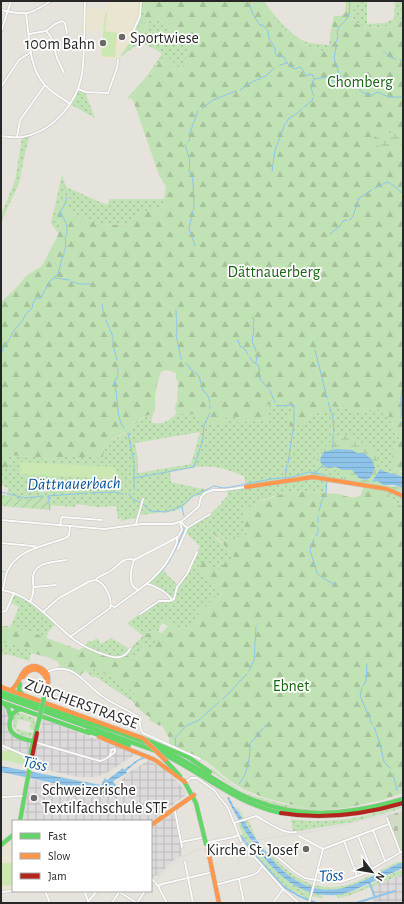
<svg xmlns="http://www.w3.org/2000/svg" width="404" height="904" font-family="'Alegreya Sans',sans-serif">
<defs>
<pattern id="industrial-grid" width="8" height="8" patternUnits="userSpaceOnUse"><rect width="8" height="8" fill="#dddadb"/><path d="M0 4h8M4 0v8" fill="none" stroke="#bebbbc"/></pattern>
<pattern id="grass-dots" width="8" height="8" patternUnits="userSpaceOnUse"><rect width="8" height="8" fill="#c1e2b4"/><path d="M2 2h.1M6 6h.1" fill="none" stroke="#a6c29b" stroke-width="1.8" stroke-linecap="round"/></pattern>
<pattern id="forest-firs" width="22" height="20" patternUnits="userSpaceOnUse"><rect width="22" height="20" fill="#c1e2b4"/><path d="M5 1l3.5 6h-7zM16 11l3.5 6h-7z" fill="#a6c29b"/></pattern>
<pattern id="wetland-marsh" width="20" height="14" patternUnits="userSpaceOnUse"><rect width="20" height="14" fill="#c1e2b4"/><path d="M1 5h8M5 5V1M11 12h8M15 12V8" fill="none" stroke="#a6c29b"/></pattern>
<pattern id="cemetery-stones" width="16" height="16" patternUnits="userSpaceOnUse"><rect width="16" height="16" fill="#cfdbc3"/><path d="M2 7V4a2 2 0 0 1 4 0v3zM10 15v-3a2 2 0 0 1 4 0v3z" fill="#b2bca8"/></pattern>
<pattern id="garden-furrows" width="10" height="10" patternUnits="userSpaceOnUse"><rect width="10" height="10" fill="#c1e2b4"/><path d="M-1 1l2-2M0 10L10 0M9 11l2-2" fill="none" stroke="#a6c29b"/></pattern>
<pattern id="water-rules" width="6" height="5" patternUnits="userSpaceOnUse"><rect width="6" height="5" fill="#8ec4e9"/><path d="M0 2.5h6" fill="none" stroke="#7aa8c8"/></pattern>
</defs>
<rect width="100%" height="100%" fill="#e6e3dc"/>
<g fill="url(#industrial-grid)">
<polygon points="1,705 9,715 10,725 14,734 33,741 37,738 38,738 43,719 135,754 107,773 95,777 78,777 30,766 31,758 1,744"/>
<polygon points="149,760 165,770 177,781 187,793 186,795 151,821 23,821 30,782 33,780 109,795 128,773"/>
<polygon points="170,813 175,816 182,855 171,862 158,876 156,875 154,877 151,875 151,828"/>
<polygon points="403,874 403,903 374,903 371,887"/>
</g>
<g fill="#eae5d0">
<polygon points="106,1 141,1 140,16 128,45 118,60 101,58 103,31 83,31 84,8 102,8 105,10"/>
<polygon points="13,838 13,890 1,891 1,859 9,853 3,846"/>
</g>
<g fill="url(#grass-dots)" fill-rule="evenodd">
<path d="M 141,1 L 146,1 L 144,17 L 142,25 L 145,30 L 150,18 L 160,19 L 187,47 L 186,63 L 181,69 L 165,55 L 142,86 L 129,98 L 128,97 C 141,83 153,70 162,53 L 141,42 L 119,58 L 128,45 L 139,20 Z"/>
<path d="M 261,1 L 264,1 C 272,13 290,35 304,41 C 311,44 321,44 329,45 L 331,31 L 331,45 L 328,53 C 320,50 311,48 304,44 C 289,36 270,15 261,1 Z"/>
<path d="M 355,1 L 367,1 L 367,24 L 385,23 L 394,19 L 395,1 L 403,1 L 402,16 L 403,19 C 398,21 394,24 389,26 C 381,28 356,29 353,20 C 351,15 355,6 355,1 Z"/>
<polygon points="78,89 85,92 95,118 70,104"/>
<polygon points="30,135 26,149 19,183 1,222 1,215 15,181 22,137"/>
<polygon points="62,175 66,187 107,205 110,199 164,199 162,207 144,212 127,224 123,225 100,224 73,215 68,208 65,195 56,211 60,226 58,233 51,223"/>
<path d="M 282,402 L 291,405 L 295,411 L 295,427 L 299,424 L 306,422 L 312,413 L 326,412 L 332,406 L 356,411 L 376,409 L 390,413 L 395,435 L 400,437 L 399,443 L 393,451 L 394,468 L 403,473 L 403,477 L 398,474 L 391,474 L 387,486 L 399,490 L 403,488 L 403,508 L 389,498 L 387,489 L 327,480 L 326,493 L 291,491 L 261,500 L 257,504 L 244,508 L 248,536 L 246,539 C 234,541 227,544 219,533 L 212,532 L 216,538 L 235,556 L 231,561 L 222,567 L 225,569 L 223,574 L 199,568 L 210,582 L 223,593 L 219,598 L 215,597 L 208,605 L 198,612 L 200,618 L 190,629 L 178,626 L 166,621 L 162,623 L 158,632 C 152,630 148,632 144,635 L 155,639 L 155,645 L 148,649 L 140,639 L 143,636 L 127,623 L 157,602 L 171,601 C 167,592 157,586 147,584 L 162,569 L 166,572 L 166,574 L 178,585 C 188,574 194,560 200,546 L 185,532 L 186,529 L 210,514 L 222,503 L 221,502 L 228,496 L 227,490 L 246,487 L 244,476 C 213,463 202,465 170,472 L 171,482 L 202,489 L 204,488 L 206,493 L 201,496 L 195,495 L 182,508 L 174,511 L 140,515 L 138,520 L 134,518 L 121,521 L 121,518 L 118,519 L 116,506 L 98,507 L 77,504 L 74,507 L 49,505 L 49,500 L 16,499 L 7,497 L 8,488 L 1,485 L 1,469 L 8,469 L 10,464 L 8,455 L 35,457 L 53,459 L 66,457 L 92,457 L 102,459 L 107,442 C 113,439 121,436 127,432 C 137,425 140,416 153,414 L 151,422 C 161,426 169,421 176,414 L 196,414 L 216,425 L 227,416 L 237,417 L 234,422 L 267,420 L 266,405 ZM 200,432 L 191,464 L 138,473 L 138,460 L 135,443 Z"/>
<polygon points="14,593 32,603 56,624 49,631 46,638 28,631 15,629 10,627 19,607 10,602"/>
<polygon points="97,638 101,644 111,638 130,649 135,644 142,646 144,650 138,655 137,659 124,655 109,657 84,647 88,641 91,642"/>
<polygon points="1,642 32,649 29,661 7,654 1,655"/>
<polygon points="90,667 108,675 134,692 135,703 96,677 92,677 86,671"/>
<path d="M 17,712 L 35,718 L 34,722 L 36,723 L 34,730 L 30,729 L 31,722 L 18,719 L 16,729 L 33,733 L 31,737 C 17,736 7,725 17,712 Z"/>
<path d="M 203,762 C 216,770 227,783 241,790 C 264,802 291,805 316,811 C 276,810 246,796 213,773 L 211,768 Z"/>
<path d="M 403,805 L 403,808 L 353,822 L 293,832 L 291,819 C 329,825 367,817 403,805 Z"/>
<path d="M 238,807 L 245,819 L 248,820 C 251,825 255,837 258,842 C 263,849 271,855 277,861 C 296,879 316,891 343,886 C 361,882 379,870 396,863 L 403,861 L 403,863 C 382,867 365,883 344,888 C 291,901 260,846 237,808 Z"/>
<path d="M 240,823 C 246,831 250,841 256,849 C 273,872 295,889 322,895 L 322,898 L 310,896 L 309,899 L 288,889 L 283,884 L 259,859 L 245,842 L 242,835 L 243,834 L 238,824 Z"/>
<path d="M 403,869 L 403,874 L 348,896 L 338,898 L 336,895 C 360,892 381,878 403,869 Z"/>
</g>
<g fill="url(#forest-firs)">
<path d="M 146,1 L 261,1 C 271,15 289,36 304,44 C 311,48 320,50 328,53 L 331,45 L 331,31 L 334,16 L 341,16 L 345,13 L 346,1 L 355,1 L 352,19 C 358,29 378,29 388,26 C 394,24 398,21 403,19 L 403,133 L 380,133 L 376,146 L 403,149 L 403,472 L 394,468 C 387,451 398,451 400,437 C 393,434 393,430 393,423 L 387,420 L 390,413 L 376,409 L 356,411 L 332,406 L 326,412 L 312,413 L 306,422 L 292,427 L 287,422 L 286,416 L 295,413 L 291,405 L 283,406 L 282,403 L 266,405 L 268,420 L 234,422 L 236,417 L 227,416 L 223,423 L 216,425 L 205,419 L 196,420 L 195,414 L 176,414 L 175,406 L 177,402 L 178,382 L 176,379 L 176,373 L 167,370 L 161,372 C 159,377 155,392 155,397 C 155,404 156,405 154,413 L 143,417 L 128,431 L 107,442 L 102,459 L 92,457 L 66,457 L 53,459 L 35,457 L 8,455 L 10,464 L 8,469 L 1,469 L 1,302 L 14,290 L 27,275 L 39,268 L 43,264 L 58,235 L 60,226 L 56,211 L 65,195 L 70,195 L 68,208 L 73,215 L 100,224 L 119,225 L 127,224 L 142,212 L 162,207 L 165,194 L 166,187 L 159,175 L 133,100 L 129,98 L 142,86 L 165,55 L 181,69 L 186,63 L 187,47 L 160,19 L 150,18 L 141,36 L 138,35 L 138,33 L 144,17 Z"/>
<path d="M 364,485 L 387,489 L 389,498 L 403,508 L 403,793 L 382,800 L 346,808 L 316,811 L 265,798 L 243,789 L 230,781 L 206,761 L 169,745 L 169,738 L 161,724 L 160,726 L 149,720 L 150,717 C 144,715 141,709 135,706 L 134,692 L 108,675 L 90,667 L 79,676 L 74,672 L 60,668 L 58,662 L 47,657 L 31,653 L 32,649 L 1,642 L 1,627 L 6,626 L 15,629 L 28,631 L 79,650 L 84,647 L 108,657 L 118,657 L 124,655 L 137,659 L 138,656 L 144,650 L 142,646 L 135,644 L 140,639 L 148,648 L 155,645 L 155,639 L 148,637 L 146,638 L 144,635 L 145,634 L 154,631 L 162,633 L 168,626 L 162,623 L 166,621 L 178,626 L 190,629 L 200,618 L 198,612 L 208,605 L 215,596 L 219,598 L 223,594 L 210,582 L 199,568 L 204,560 L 223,573 L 225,569 L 222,567 L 227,560 L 231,561 L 234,556 C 227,548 220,541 213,533 C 211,530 208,529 206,526 L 209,523 C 215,528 219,536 226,540 L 228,538 L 231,541 L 239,536 L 246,539 L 248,536 L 245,532 L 244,508 L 257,504 L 261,501 L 291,491 L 340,494 C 347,497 354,499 361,495 Z"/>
</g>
<g fill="url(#wetland-marsh)" fill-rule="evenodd">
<polygon points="380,133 403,133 403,149 376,146 373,138"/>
<path d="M 349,435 L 357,438 L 365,445 L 372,448 L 378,459 L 377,466 C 386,472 393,473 403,474 L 403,477 L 398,474 L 385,473 L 379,469 L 372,481 L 372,482 L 377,481 C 386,486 393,486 403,488 L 403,490 L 399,490 L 388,487 L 358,481 L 354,478 L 345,480 L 343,478 L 342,474 C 334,473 331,467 320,469 L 319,472 L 328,476 L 327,478 L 309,476 L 301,477 L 299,476 L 299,474 C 307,471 314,471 321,467 L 317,464 L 317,455 L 334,438 ZM 333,449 L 352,450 L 357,453 L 364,453 C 379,463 377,469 365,480 L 358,478 L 352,470 L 341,470 L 320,461 L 320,457 L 324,452 Z"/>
</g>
<polygon fill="url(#cemetery-stones)" points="403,811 403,851 400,852 386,816"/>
<polygon fill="url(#garden-furrows)" points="1,494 16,499 48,498 49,505 51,505 50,510 1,506"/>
<g fill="#cbe7b2">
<polygon points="105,13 107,13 105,31 117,33 115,57 101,56"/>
<polygon points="21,462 115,467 115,470 116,470 116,479 20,474"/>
<polygon points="8,749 27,760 26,765 1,760 1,750 6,752"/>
<polygon points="1,863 13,863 13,885 1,886"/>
</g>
<g fill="url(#water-rules)">
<polygon points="336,449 352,450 357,453 364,453 372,460 375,468 371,477 366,480 359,478 352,470 342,470 336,467 328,468 321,464 320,459 324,452"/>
<path d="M 380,469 C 387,474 395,473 403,477 L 403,488 L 394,485 L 384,485 L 377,481 L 372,482 Z"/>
<polygon points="149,754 150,756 138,761 126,771 127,773 113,781 113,782 117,786 112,791 110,790 106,794 1,772 1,766 101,785 105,778 107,780 123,768 124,770 137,760"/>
<path d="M 229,797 L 234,807 L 237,810 C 261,847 291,900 343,888 C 363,883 381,871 400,863 L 403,863 L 403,868 L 370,883 L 369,885 L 368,884 C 358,888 347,894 336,895 C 281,899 248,839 227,798 Z"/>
</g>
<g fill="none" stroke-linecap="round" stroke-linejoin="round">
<g stroke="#8ec4e9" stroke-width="1">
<path d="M 249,1 C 250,9 255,19 260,25 L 263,25 L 268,31 L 269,38 L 275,49 L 275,53 L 276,55 L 284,57 L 287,63 L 294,69 L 301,67 L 306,76 L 312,74 L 314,79 L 328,77 L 332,81 L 336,79 L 338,85 L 343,83"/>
<polyline points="383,51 392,58 396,59"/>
<polyline points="400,60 403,61"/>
<polyline points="280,65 287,63"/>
<polyline points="313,80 311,88 314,96"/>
<path d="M 343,82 L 338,71 L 334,58 L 336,48 L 335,44 L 338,37 C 334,25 347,24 349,14 C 350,10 349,5 350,1"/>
<path d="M 350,82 L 352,82 C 358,89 363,95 373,95 L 377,92 L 389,97 L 403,97"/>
<polyline points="240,90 252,82 266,76 274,68"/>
<polyline points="304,107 312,101 313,98"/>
<polyline points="202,108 213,100 236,91"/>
<polyline points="286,123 289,118 295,115 302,109"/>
<polyline points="188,142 190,139 189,135 198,111"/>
<polyline points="185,145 190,161 189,171 192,176 193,182 194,207 189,228 195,246"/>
<polyline points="272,171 275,150 285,124"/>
<polyline points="375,188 387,182 393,185 403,194"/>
<polyline points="350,220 353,216 359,198 372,190"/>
<polyline points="330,234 340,226 343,221 347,220"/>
<polyline points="55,278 70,280"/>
<polyline points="72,282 80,284 91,284"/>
<polyline points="102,304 104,316"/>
<path d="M 176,310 C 176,317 178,330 176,335 L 181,359"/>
<polyline points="253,317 254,321 253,327 254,330 252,341 256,351"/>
<polyline points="106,320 113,337 113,345 117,360"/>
<polyline points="238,340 240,346 244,348 248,354"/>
<polyline points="313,342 314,347"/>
<polyline points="315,350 327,398"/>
<path d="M 1,354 C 3,346 11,340 12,333 L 23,320 L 25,315 L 32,308 L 33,303 L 36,298 L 41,298 L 49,282 L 58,274 L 62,259 L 64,254 L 64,251 L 66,247 L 65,237 L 67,235 L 67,226 L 64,219 L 61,216 L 60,213 L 65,204 L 67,197"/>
<polyline points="250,357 252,361 259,366 260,379 268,388"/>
<polyline points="185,363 189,366 191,370 199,376 203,390 208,396 210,403"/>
<polyline points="256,363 257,356"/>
<path d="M 118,368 C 118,373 118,378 114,382 C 119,395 115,418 124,428"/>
<polyline points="270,391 275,402"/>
<polyline points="328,402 333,418 334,432"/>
<polyline points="276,405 277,406 294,405 294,423 288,463"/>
<polyline points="210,406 210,409"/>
<path d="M 401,418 C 402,404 399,399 403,386"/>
<polyline points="400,422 403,425"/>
<polyline points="128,433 134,463"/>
<polyline points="333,449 333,434"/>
<polyline points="134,465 134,489"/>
<polyline points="315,473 323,465"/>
<polyline points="134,478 194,467 203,439 204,425 210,413"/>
<polyline points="285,478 287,465"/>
<polyline points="1,492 25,498 43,496"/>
<polyline points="90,493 114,492 123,494"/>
<polyline points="129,494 133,499 143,504 150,511 166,512 175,509 183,505 193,496 214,486 224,488 231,487 271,479 292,477 309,472 321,474 326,476"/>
<polyline points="48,496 87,493"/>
<polyline points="48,496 50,510"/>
<polyline points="182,507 184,516"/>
<polyline points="319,511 322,500 326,494 327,481"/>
<polyline points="318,516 318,523"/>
<polyline points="316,536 318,532 318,527"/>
<polyline points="314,539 310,550 317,573 324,579 336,585"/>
<polyline points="1,571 4,572"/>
<path d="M 154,579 C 170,566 176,548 184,530 L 184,527"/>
<polyline points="249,671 254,660 256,626"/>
<polyline points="363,686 366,681 367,664"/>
<polyline points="362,688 360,696 372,724"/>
<path d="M 223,699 C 232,691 238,682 247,674"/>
<polyline points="374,727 380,744 384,762 390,768"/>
<polyline points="176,746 175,738 186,726 199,720 219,702"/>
<polyline points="393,774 397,790"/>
<path d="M 239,784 C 248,774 250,757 250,744 L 267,724"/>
</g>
<g stroke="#8ec4e9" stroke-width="2">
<polyline points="241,836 259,860 284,887 299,896 316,903"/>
<polyline points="370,884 375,897"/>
<polyline points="356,903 395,891"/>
</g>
<defs>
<g id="street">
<path d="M 1,10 C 27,16 29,15 51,1"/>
<path d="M 26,14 C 30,38 28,67 45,85 C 52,93 62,98 70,104"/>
<polyline points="46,31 51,37 57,58 64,73"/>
<polyline points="1,32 11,1"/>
<polyline points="133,32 140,16 141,1"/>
<polyline points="29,34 46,31 55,24 62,21 65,23 67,33"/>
<polyline points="1,87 19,60 31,52"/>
<polyline points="78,89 86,92 108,93 117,68 118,60"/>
<path d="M 1,136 C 8,137 15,138 22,137 C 52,132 77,104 82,74 C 85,52 84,24 85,1"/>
<polyline points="17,137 20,120 45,85"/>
<polyline points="1,520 104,529 142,524 173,524 182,521 196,509 199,506 201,497 205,493 213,490 224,490 246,487"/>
<polyline points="136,524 143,499"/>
<polyline points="60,526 61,519 62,517 102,520"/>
<polyline points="187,528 210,514"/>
<polyline points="1,543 33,546 37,548"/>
<polyline points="178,549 187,528 181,522"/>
<path d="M 134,560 C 131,569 127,585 138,590"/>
<path d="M 147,584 C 156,586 167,592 172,600"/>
<polyline points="34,587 56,585"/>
<path d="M 3,589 C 5,582 5,574 9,568 C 20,549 47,545 66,538 L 69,535 L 70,526"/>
<path d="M 1,590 C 12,591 23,597 32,603 C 57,621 69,643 100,653 C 112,657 122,662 130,649"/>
<path d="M 30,602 C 34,595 34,589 33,581 C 31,562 53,562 66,560"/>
<path d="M 111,606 L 115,607 C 138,590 162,577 174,549 C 176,545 178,542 177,537"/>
<polyline points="1,612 6,611 14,593"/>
<path d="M 43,612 L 59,598 L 90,581 L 96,580 L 97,578 C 102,575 108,573 112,570 C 118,565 125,556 134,560 L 178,537 L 182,530 L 180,522"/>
<polyline points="140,614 159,601 170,601 174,599 177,587 187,574 197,552"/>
<path d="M 70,637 L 110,608 C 113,599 105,583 96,580"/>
<path d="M 45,673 C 73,659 82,682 102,696 C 113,704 126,709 137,716 C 142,721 138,728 143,733 L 200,759"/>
<path d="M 34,742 L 100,761 C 106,760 110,756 115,752 L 115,749 L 111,750 L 110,756"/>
<polyline points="1,745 31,758"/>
<polyline points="186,782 191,778 197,778 214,790 228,808 241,841"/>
<polyline points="1,797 25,796"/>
<polyline points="173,808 175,811 182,847"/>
<polyline points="387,818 400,852"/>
<path d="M 234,823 L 256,816 C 266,821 284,835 296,832"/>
<polyline points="373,830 385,861"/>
<polyline points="299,836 323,849 389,824"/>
<polyline points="358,836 371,869"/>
<polyline points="344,841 357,876"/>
<polyline points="181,842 201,838"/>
<polyline points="209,842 234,837 238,835"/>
<polyline points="242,843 283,889 299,903"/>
<polyline points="276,856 295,872 305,878 322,881 341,882 363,874 403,851"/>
<polyline points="185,862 193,903"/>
<polyline points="151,878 158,886 167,903"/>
<polyline points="239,879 244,903"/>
<polyline points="215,885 253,875 258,872 262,866"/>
<polyline points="158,886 162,884 209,873"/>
<polyline points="45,891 50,903"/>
<polyline points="84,891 89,903"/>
<polyline points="118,891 137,903"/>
<polyline points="1,892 13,891"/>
<polyline points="1,901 2,903"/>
<polyline points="87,903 97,891"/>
<polyline points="112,903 119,892"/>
<polyline points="137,903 145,891"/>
<polyline points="273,903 283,889"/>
<polyline points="309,903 323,849"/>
</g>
<g id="fast">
<polyline points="20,684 19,690 23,695"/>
<path d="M 1,692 C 30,702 58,712 87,722 C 112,730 137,738 161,749 C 188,761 212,779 238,793 C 293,821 345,816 403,799"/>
<path d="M 1,696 L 159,752 C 200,771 236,804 281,813"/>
<polyline points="1,702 89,733"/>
<polyline points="4,704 8,708 11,718"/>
<path d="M 20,709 C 10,712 5,728 15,735 C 20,738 27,740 33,741"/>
<polyline points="87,731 129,745"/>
<polyline points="140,737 188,757 210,772"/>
<polyline points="165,760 180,776"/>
<polyline points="184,781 196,803 206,844"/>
<polyline points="20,821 30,766 31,751 39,720"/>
<polyline points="1,845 13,835"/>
</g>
<g id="slow">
<polyline points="246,487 313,477 387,489 403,496"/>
<path d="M 23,677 C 30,667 40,667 46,678"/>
<polyline points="1,687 142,738"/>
<path d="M 11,690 C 21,684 20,666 35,666 C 39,667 43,669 46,672 C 51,679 47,690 44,697"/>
<polyline points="99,737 155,760 185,782"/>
<polyline points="151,825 194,795"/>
<polyline points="208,850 219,903"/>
</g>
<g id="jam">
<polyline points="32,757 37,733"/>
<path d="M 281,813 C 323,820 362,815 403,803"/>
</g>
</defs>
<use href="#street" stroke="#c3c2c2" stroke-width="3"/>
<use href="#fast" stroke="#c3c2c2" stroke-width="5"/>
<use href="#slow" stroke="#c3c2c2" stroke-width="5"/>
<use href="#jam" stroke="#c3c2c2" stroke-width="5"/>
<use href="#street" stroke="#fbfbfa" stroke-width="2"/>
<use href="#fast" stroke="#63d668" stroke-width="4"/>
<use href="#slow" stroke="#ff974d" stroke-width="4"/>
<use href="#jam" stroke="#b3261e" stroke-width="4"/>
<g stroke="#dcdbdd" stroke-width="1">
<path d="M 151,887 C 164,869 179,856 200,849 L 321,830 L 356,822 L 403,810"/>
<polyline points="141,903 148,891"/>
</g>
<defs>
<polyline id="fast-bridge" points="39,720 44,697"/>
<polyline id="slow-bridge" points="144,739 165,760"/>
</defs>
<use href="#fast-bridge" stroke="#c3c2c2" stroke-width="5" stroke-linecap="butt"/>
<use href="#slow-bridge" stroke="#c3c2c2" stroke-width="5" stroke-linecap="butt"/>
<use href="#fast-bridge" stroke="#63d668" stroke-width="4"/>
<use href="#slow-bridge" stroke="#ff974d" stroke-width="4"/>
</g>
<g fill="#6a6966" stroke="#fff" stroke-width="1.5">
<circle cx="122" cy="37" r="4"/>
<circle cx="103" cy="43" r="4"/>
<circle cx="34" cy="798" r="4"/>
<circle cx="306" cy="849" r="4"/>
</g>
<g text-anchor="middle" stroke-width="3.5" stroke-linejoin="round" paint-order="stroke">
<g font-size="16" fill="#272727" stroke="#fff" text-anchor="start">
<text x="130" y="43">Sportwiese</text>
<text x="95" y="49" text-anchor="end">100m Bahn</text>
<text x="42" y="795">Schweizerische<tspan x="42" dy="18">Textilfachschule STF</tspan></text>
<text x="298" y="855" text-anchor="end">Kirche St. Josef</text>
</g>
<g font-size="16" fill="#1d6318" stroke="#fff">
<text x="360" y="87">Chomberg</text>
<text x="274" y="277">Dättnauerberg</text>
<text x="291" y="691">Ebnet</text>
</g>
<g font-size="16" fill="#272727" stroke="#fff">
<text transform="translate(82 703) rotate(20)" y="6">ZÜRCHERSTRASSE</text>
</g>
<g font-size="17" font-style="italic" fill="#0c5297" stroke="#fff">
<text transform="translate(74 483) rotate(-1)" y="6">Dättnauerbach</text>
<text transform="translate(35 763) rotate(11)" y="6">Töss</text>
<text transform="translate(331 875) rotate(-4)" y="6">Töss</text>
</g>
</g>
<rect width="404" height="904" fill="none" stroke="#272727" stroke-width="4"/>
<rect x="12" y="820" width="140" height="72" fill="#ffffff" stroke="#a9a9a9"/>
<rect x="20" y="833" width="20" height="6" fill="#63d668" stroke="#a9a9a9"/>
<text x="48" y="840" font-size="12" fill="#272727">Fast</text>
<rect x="20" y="853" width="20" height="6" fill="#ff974d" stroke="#a9a9a9"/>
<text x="48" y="860" font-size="12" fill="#272727">Slow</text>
<rect x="20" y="873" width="20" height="6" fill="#b3261e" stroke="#a9a9a9"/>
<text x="48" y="880" font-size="12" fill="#272727">Jam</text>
<g transform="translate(372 872) rotate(121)" stroke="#ffffff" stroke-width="3" paint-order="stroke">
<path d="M0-3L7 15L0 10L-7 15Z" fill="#272727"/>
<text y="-6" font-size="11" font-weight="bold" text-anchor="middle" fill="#272727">N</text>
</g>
</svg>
